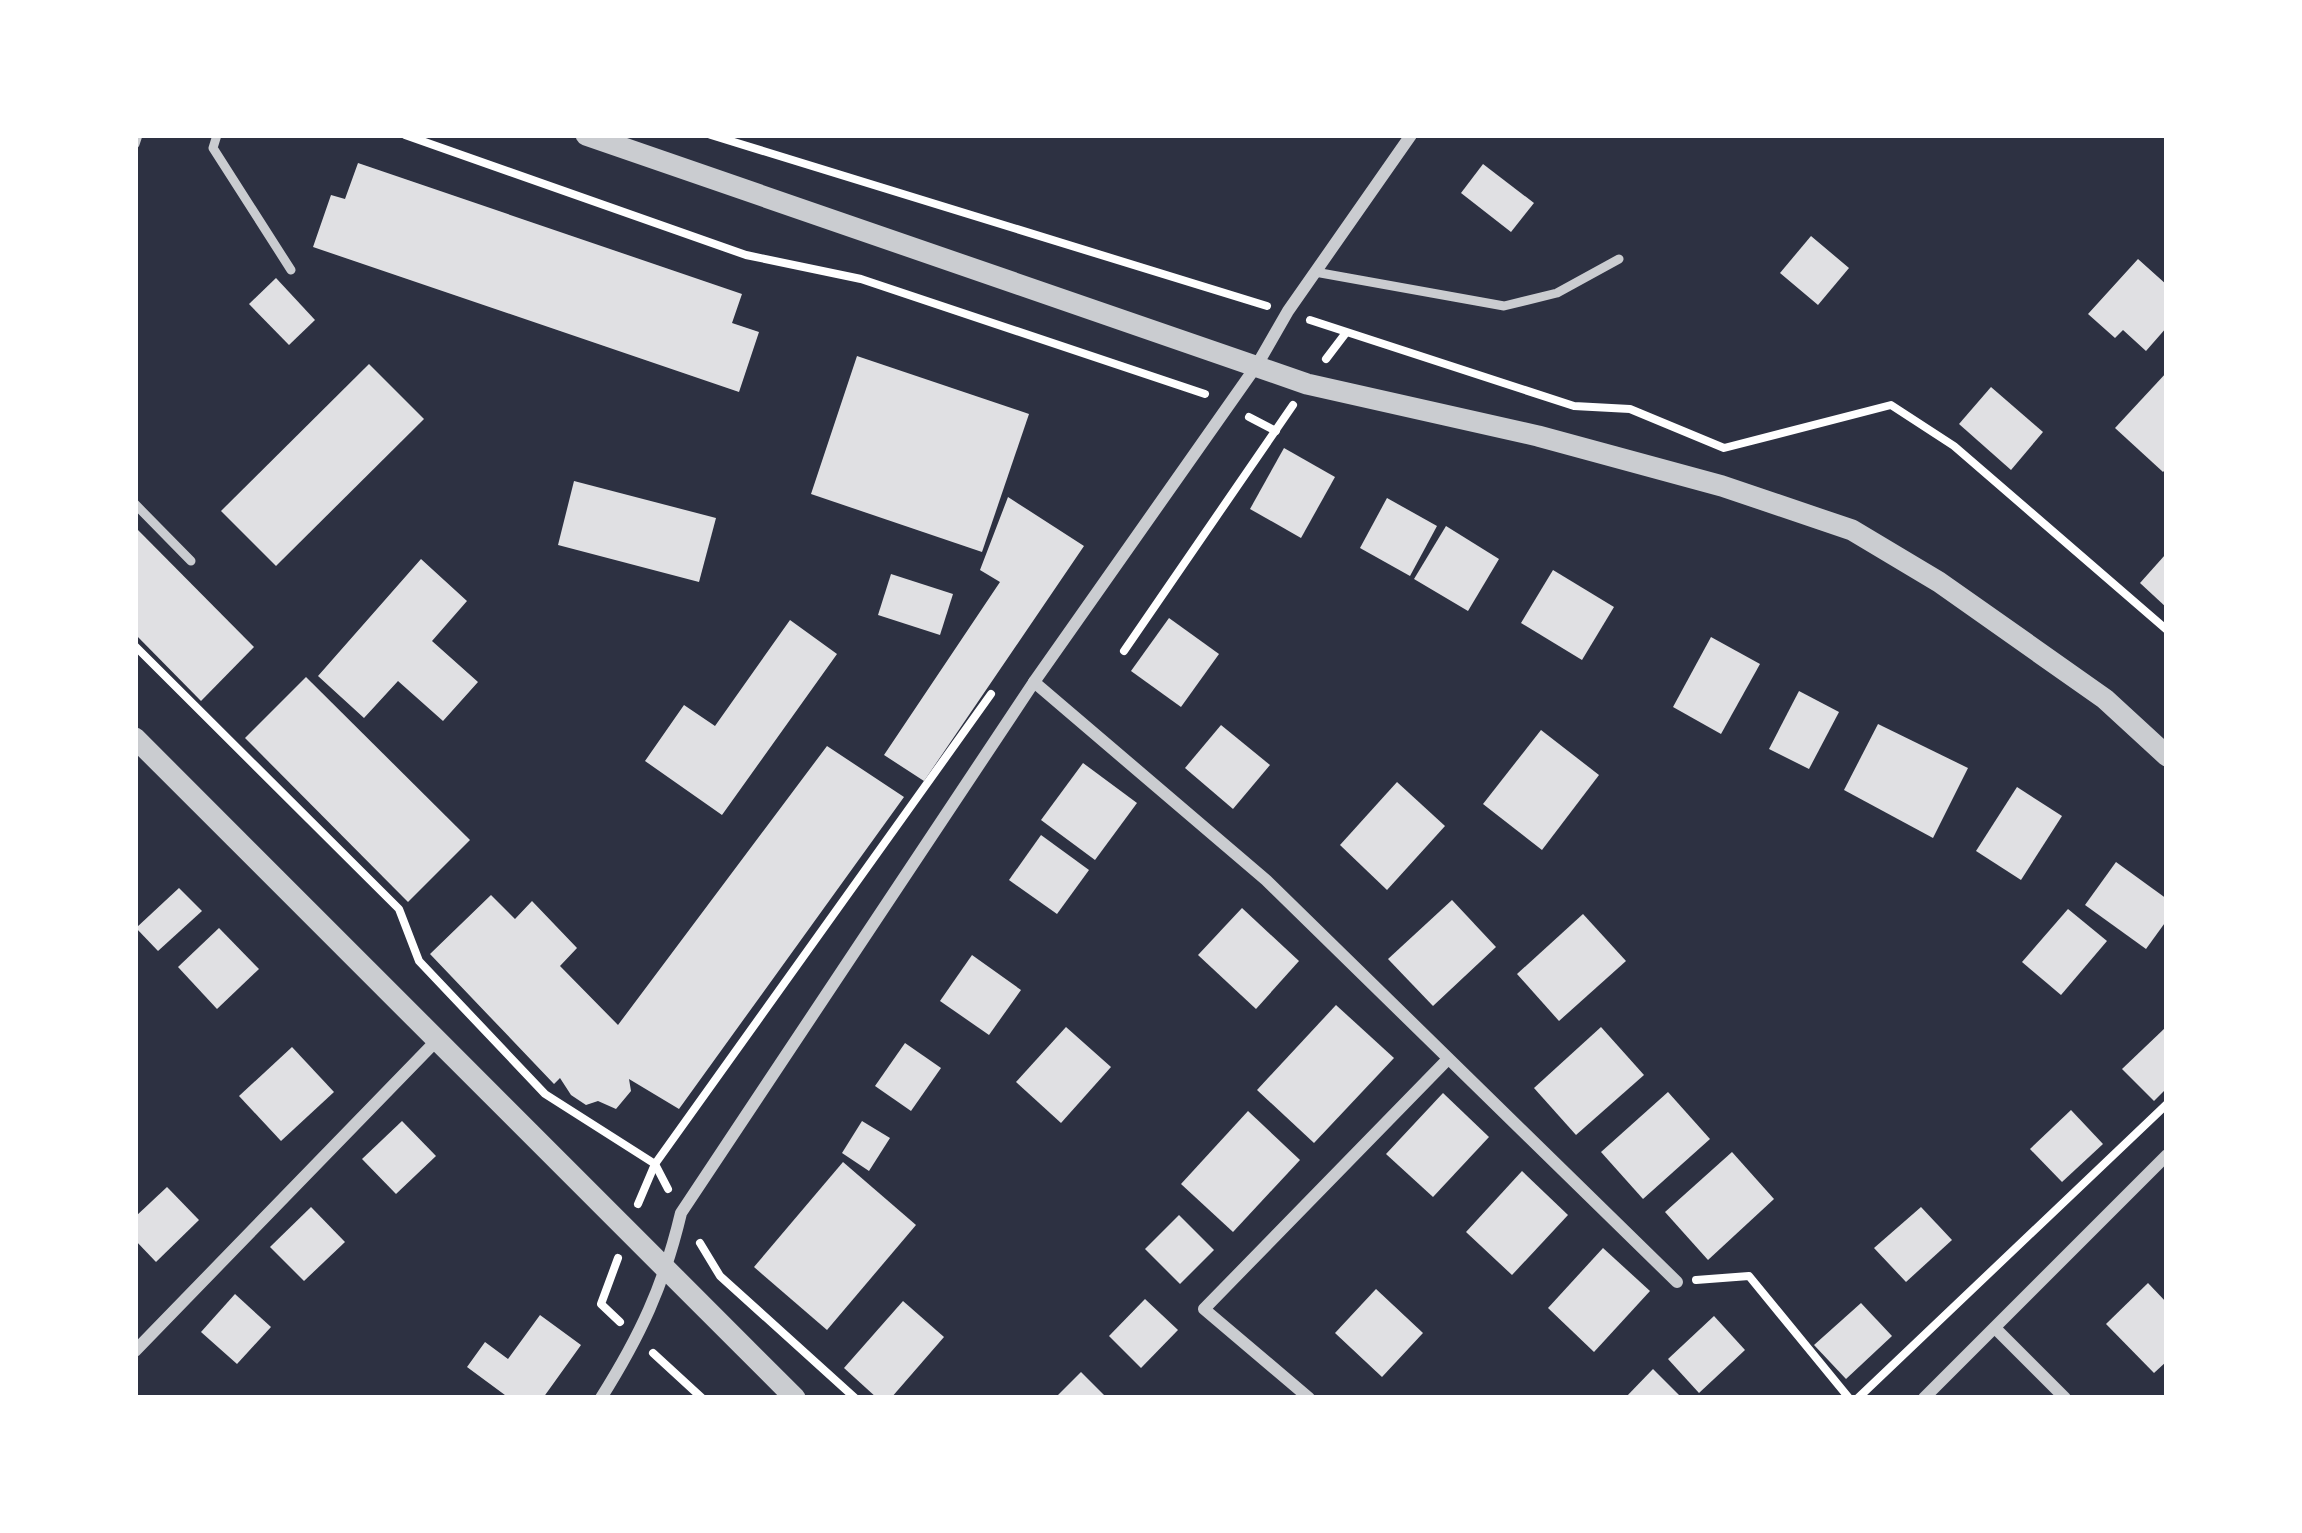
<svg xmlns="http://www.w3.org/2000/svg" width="2302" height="1533" font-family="'Noto Sans',sans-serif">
<rect width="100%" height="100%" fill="#2d3142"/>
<g fill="#e0e0e3">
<polygon points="358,163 742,294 732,323 759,332 739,392 313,247 331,195 345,199"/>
<polygon points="1483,164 1534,203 1511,232 1461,193"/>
<polygon points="1811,236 1849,268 1818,305 1780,273"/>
<polygon points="2138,259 2167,285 2167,327 2146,351 2123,330 2115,338 2088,314"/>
<polygon points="276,278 315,320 289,345 249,304"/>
<polygon points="857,356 1029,414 982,552 811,494"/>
<polygon points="369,364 424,419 276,566 221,511"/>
<polygon points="2167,372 2167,468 2163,472 2115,428"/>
<polygon points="1991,387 2043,432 2011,470 1959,424"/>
<polygon points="1284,448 1335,477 1301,538 1250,509"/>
<polygon points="574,481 716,518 699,582 558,545"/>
<polygon points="1008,497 1084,546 924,781 884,755 1000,582 980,570"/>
<polygon points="1387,498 1437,526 1410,576 1360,548"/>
<polygon points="1446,526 1499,559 1468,611 1414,579"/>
<polygon points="135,527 254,647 201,701 135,634"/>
<polygon points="2165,555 2167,558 2167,608 2140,583"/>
<polygon points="421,559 467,601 432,641 478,682 443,721 398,681 364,718 318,676"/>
<polygon points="1553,570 1614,607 1582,660 1521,623"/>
<polygon points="891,574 953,594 940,635 878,615"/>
<polygon points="1169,618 1219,654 1181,707 1131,671"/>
<polygon points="790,620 837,654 722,815 645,761 684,705 715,726"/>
<polygon points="1711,637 1760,664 1721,734 1673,707"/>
<polygon points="306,677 470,840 408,902 245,738"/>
<polygon points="1799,691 1839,712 1809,769 1769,749"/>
<polygon points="1878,724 1968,768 1933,838 1844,790"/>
<polygon points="1221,725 1270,765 1233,809 1185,768"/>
<polygon points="1541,730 1599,775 1542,850 1483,804"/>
<polygon points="827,746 904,797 679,1109 629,1079 631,1091 616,1109 598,1101 586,1105 571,1095 560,1078 554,1084 430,954 491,895 515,919 532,901 577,948 560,966 618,1025"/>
<polygon points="1083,763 1137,803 1095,860 1041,820"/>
<polygon points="1397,782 1445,826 1387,890 1340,845"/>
<polygon points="2017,787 2062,816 2021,880 1976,851"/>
<polygon points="1041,835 1089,870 1057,914 1009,880"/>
<polygon points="2116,862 2167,899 2167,920 2146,949 2085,905"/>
<polygon points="179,888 202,911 158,951 136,928"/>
<polygon points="1452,900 1496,947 1433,1006 1388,959"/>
<polygon points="1242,908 1299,961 1256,1009 1198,955"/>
<polygon points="2068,909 2107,941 2061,995 2022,962"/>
<polygon points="1583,914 1626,961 1559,1021 1517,974"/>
<polygon points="219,928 259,969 217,1009 178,967"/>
<polygon points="972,955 1021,990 989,1035 940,1001"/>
<polygon points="1336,1005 1394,1058 1314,1143 1257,1090"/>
<polygon points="1066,1027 1111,1067 1061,1123 1016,1082"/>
<polygon points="1601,1027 1644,1075 1576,1135 1534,1088"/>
<polygon points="2165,1028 2167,1088 2154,1101 2122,1069"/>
<polygon points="905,1043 941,1068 911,1111 875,1086"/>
<polygon points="292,1047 334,1092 281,1141 239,1096"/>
<polygon points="1668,1092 1710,1139 1643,1199 1601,1152"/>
<polygon points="1443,1093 1489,1137 1433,1197 1386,1154"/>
<polygon points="2071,1110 2103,1144 2062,1182 2030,1149"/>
<polygon points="1248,1111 1300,1160 1233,1232 1181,1184"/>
<polygon points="402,1121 436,1156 396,1194 362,1159"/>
<polygon points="862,1121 890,1138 869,1171 842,1153"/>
<polygon points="1732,1152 1774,1199 1708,1260 1665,1212"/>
<polygon points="843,1162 916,1225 827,1330 754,1267"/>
<polygon points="1522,1171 1568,1215 1512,1275 1466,1232"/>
<polygon points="167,1187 199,1220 156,1262 135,1240 135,1217"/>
<polygon points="311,1207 345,1242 304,1281 270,1247"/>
<polygon points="1921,1207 1952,1240 1906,1282 1874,1248"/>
<polygon points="1179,1215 1214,1250 1180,1284 1145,1249"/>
<polygon points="1603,1248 1650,1291 1594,1352 1548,1308"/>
<polygon points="2148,1283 2167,1303 2167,1361 2154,1373 2106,1324"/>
<polygon points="1376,1289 1423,1333 1382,1377 1335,1333"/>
<polygon points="235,1294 271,1327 237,1364 201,1332"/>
<polygon points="1145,1299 1178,1330 1141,1368 1109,1336"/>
<polygon points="903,1301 944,1337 891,1398 877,1398 844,1368"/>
<polygon points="1861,1303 1892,1336 1846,1379 1814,1345"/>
<polygon points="540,1315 581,1345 543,1398 509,1398 467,1367 485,1342 508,1359"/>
<polygon points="1714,1316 1745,1350 1699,1393 1668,1359"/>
<polygon points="1653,1369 1682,1398 1625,1398"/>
<polygon points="1081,1372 1107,1398 1055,1398"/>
</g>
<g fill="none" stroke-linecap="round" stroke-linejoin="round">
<g stroke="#fff" stroke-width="8">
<polyline points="405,135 746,255 861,279 1205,394"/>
<polyline points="711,135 1267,306"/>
<polyline points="1310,320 1574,406 1630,409 1724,448 1891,405 1954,446 2167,630"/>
<polyline points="1326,359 1345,334"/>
<polyline points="1249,417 1276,431"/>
<polyline points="135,646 399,909 419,961 545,1094 655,1164 668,1189"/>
<polyline points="1124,651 1293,405"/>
<polyline points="638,1204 655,1164 991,694"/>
<polyline points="700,1243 720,1276 855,1398"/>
<polyline points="618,1258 601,1304 620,1322"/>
<polyline points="1696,1280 1749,1276 1849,1398"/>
<polyline points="653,1353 702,1398"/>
<polyline points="1858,1398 2167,1104"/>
</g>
<g stroke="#caccd0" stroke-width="9">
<polyline points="217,135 213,148 291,270"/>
<polyline points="135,144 138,135"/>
<polyline points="1315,272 1504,306 1557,293 1619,259"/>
<polyline points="135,504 191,561"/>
</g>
<g stroke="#caccd0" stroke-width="12">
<polyline points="1034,682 1266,880 1677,1282"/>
<polyline points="1995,1328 2065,1398"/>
<polyline points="135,1351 438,1039"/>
<path d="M 601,1398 C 640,1336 664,1285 681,1213 L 1034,682 L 1257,365 L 1288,311 L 1411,135"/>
<polyline points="1309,1398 1204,1309 1448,1059"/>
<polyline points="1924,1398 2167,1155"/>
</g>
<g stroke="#caccd0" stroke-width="21">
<polyline points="586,135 1307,384 1538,436 1722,486 1852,530 1939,582 2105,699 2167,756"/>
<polyline points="135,738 795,1398"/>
</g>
</g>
<rect width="2302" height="1533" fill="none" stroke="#ffffff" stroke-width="276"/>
</svg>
